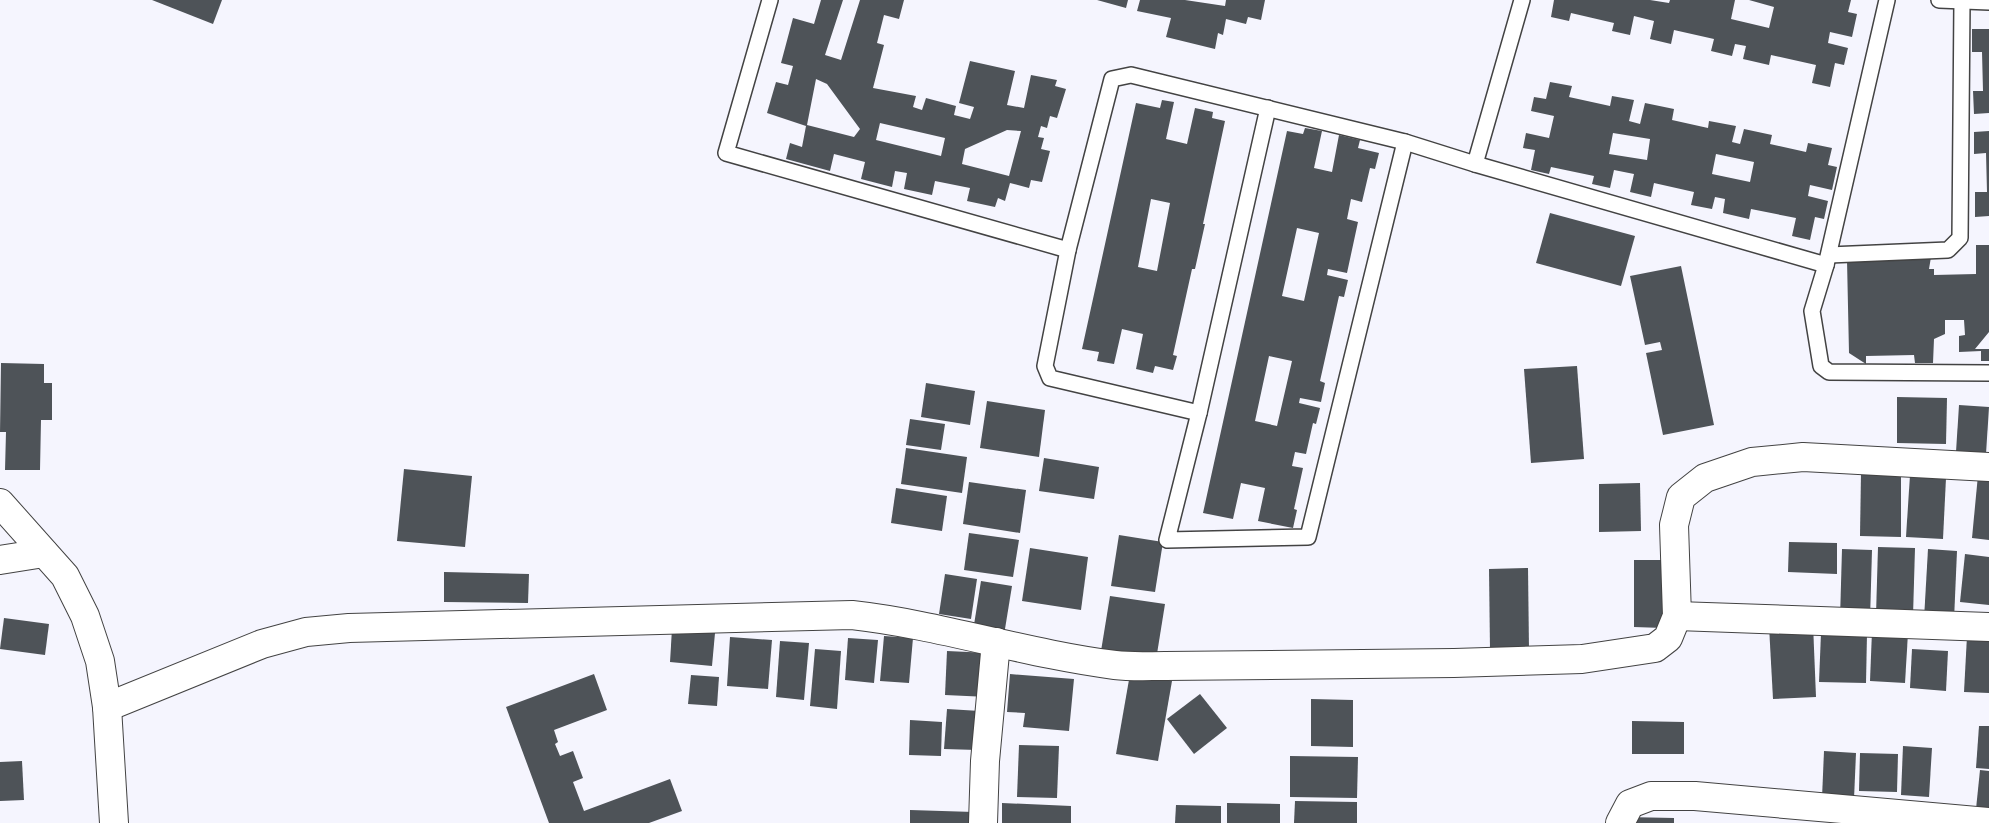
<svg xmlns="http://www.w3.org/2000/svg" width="1989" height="823" font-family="'Libre Baskerville',serif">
<rect width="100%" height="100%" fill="#f5f5fe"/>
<g fill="#4e5358" fill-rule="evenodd">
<polygon points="152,0 222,0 213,24"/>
<path d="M 821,0 L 843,0 L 825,55 L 841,60 L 860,0 L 904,0 L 899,19 L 884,15 L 877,43 L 884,45 L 873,88 L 916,96 L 913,107 L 922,110 L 926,98 L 956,106 L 954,115 L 970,119 L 974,107 L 959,103 L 970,61 L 1015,71 L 1007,105 L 1024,108 L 1031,75 L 1057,80 L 1055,86 L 1066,89 L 1057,118 L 1050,116 L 1047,128 L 1041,126 L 1038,137 L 1044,138 L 1041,149 L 1050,151 L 1042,182 L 1031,180 L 1029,188 L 1010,183 L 1005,201 L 998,198 L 995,207 L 967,201 L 970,188 L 935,181 L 932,195 L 904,189 L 907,173 L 895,171 L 892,187 L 861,179 L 865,162 L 834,154 L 830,171 L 786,159 L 790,143 L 802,147 L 806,126 L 767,113 L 776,82 L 788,85 L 793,66 L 781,63 L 793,18 L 814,24 ZM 816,79 L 827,84 L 860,129 L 854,137 L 807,125 ZM 880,123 L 945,138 L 941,156 L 876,140 ZM 1007,130 L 1021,131 L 1009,176 L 962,164 L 965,149 Z"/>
<polygon points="1097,0 1128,0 1126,8"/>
<polygon points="1140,0 1185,0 1225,6 1226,0 1265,0 1261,20 1248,17 1246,24 1226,19 1223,35 1218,33 1215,49 1166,37 1171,18 1137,11"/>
<polygon points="1554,0 1650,0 1669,3 1670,0 1735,0 1731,19 1769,28 1774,7 1749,0 1851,0 1848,12 1857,14 1852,37 1830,32 1828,43 1848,48 1844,65 1835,63 1830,87 1812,83 1816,65 1771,55 1769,65 1743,59 1746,46 1735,44 1732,56 1711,51 1714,39 1674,30 1671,44 1650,39 1654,21 1634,16 1630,35 1612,31 1614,23 1571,13 1569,21 1551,17"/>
<polygon points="1972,29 1989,29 1989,113 1974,114 1973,91 1983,91 1982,52 1972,52"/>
<path d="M 1550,82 L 1572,86 L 1569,97 L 1610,106 L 1612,96 L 1634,100 L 1629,121 L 1640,124 L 1645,103 L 1674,109 L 1672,120 L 1708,128 L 1709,121 L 1736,126 L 1732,142 L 1740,144 L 1744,129 L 1772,135 L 1770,144 L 1806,152 L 1808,143 L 1832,148 L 1828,165 L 1837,167 L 1832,190 L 1810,185 L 1808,196 L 1828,201 L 1824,219 L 1815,217 L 1810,240 L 1792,236 L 1796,218 L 1751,209 L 1749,219 L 1723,213 L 1725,199 L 1715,197 L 1712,209 L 1691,205 L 1694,192 L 1654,183 L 1651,197 L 1630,192 L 1634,174 L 1614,170 L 1610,188 L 1592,184 L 1594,176 L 1551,167 L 1549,174 L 1531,170 L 1535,150 L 1523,148 L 1526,133 L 1549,138 L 1554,116 L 1531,111 L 1534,97 L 1546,99 ZM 1613,133 L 1650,139 L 1647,160 L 1609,154 ZM 1716,154 L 1754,162 L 1750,182 L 1712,174 Z"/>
<path d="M 1162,100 L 1174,102 L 1166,139 L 1187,144 L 1195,108 L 1213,112 L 1212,118 L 1225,121 L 1203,224 L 1205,224 L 1195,269 L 1192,269 L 1173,355 L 1177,356 L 1173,370 L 1155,366 L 1153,373 L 1136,369 L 1143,334 L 1122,329 L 1114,364 L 1097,361 L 1099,352 L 1082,349 L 1136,103 L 1160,108 ZM 1151,199 L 1170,203 L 1157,271 L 1138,267 Z"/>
<path d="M 1305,128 L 1322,131 L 1314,168 L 1332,172 L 1339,135 L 1360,140 L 1358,148 L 1379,153 L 1375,169 L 1370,168 L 1362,202 L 1351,199 L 1347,219 L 1358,222 L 1347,273 L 1328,269 L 1327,275 L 1348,280 L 1344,297 L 1339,296 L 1320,381 L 1325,383 L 1321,402 L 1300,398 L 1299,403 L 1320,408 L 1316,424 L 1313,423 L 1306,454 L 1295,452 L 1292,466 L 1303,468 L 1294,509 L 1297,510 L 1293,528 L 1258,521 L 1265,488 L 1241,483 L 1233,519 L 1203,513 L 1287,131 L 1303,134 ZM 1297,228 L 1319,233 L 1304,301 L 1282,296 ZM 1269,356 L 1292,361 L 1277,426 L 1255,421 Z"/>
<polygon points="1989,131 1989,216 1975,217 1975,192 1987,192 1986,153 1974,154 1974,132"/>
<polygon points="1550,213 1635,236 1621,286 1536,263"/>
<polygon points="1976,245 1989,245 1989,332 1975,349 1989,349 1989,361 1981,361 1981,351 1959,352 1959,336 1965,335 1964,320 1945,320 1945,334 1934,339 1933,363 1915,363 1914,355 1866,356 1866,364 1849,353 1847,260 1931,257 1929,269 1934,269 1934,275 1976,274"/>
<polygon points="1681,266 1714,425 1663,435 1646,353 1662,350 1660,342 1645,345 1630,276"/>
<polygon points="1,363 44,364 44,383 52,383 52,420 41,420 40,470 5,470 6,432 0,432"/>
<polygon points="1577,366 1584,459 1531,463 1524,369"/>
<polygon points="926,383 975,391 970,425 921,417"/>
<polygon points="1897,397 1947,398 1946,444 1897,443"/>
<polygon points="987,401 1045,410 1039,457 980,448"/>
<polygon points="1959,405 1989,407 1986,454 1956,452"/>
<polygon points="910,419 945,424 941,450 906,445"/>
<polygon points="906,448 967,457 962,493 901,484"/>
<polygon points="1044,458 1099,467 1094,499 1039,491"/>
<polygon points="404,469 472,476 465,547 397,541"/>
<polygon points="1861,473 1901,473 1901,537 1860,536"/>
<polygon points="1910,475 1946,478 1943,539 1906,537"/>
<polygon points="1978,475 1989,476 1989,540 1972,538"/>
<polygon points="969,482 1026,490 1020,533 963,524"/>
<polygon points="1640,483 1641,531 1599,532 1599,484"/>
<polygon points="896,488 947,496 942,531 891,523"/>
<polygon points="969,533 1019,540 1013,577 964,570"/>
<polygon points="1119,535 1163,542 1155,592 1111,586"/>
<polygon points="1789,542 1837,543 1837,574 1788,572"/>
<polygon points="1878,547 1915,548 1913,616 1876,615"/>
<polygon points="1030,548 1088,557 1081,610 1022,601"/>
<polygon points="1842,549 1872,550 1870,620 1840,619"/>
<polygon points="1928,549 1957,551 1954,620 1924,619"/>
<polygon points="1965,554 1989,557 1989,605 1960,602"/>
<polygon points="1634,560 1664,560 1663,628 1634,627"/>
<polygon points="1528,568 1529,650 1490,650 1489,569"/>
<polygon points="444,572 529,574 528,603 444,602"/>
<polygon points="945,574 977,579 971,619 939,614"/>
<polygon points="981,581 1012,586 1004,635 973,631"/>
<polygon points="1110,596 1165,604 1156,660 1101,651"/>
<polygon points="4,618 49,624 45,655 0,649"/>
<polygon points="1813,624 1816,697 1773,699 1769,626"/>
<polygon points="672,629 715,633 712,666 670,662"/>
<polygon points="1872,631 1908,633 1905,683 1870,681"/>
<polygon points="1821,633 1867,634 1866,683 1819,682"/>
<polygon points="884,636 913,638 909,683 880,681"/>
<polygon points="1967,636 1989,637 1989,693 1964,692"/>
<polygon points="730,637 772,640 768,689 727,686"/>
<polygon points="848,638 878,640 874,683 845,680"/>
<polygon points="780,641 809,643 804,700 776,697"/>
<polygon points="815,649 841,651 837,709 810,706"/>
<polygon points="1912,649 1948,651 1946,691 1910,688"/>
<polygon points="947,651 989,653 988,697 945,695"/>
<polygon points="594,674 607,710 554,730 558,742 555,744 560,756 573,751 583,778 573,782 584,811 670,779 682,811 649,823 549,823 506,707"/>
<polygon points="1010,674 1074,679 1069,731 1023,727 1025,713 1007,712"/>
<polygon points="1130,674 1172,681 1158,761 1116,754"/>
<polygon points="691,675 719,677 717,706 688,704"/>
<polygon points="1200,694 1227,728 1194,754 1167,719"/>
<polygon points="1311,699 1353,700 1353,747 1311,746"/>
<polygon points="947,709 980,711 977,750 944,749"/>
<polygon points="910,720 942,722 941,756 909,755"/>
<polygon points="1632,721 1684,722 1684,754 1632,754"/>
<polygon points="1979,726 1989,726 1989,769 1976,768"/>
<polygon points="1019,745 1059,746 1057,798 1017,797"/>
<polygon points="1903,746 1932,748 1929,797 1901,795"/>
<polygon points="1824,751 1856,753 1854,799 1822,798"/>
<polygon points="1860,753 1898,754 1897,792 1859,791"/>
<polygon points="1290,756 1358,757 1357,798 1290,797"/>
<polygon points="22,761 24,800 0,801 0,762"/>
<polygon points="1980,770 1989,771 1989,811 1976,809"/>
<polygon points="1295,801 1357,802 1357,823 1294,823"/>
<polygon points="1002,803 1071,806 1071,823 1002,823"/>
<polygon points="1227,803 1280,804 1280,823 1227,823"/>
<polygon points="1176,805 1221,806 1221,823 1175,823"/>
<polygon points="910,810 974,812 973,823 910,823"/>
<polygon points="1626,817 1674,818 1674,823 1626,823"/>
</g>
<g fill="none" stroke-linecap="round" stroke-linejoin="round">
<defs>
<g id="lane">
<polyline points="770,0 726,153 1068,250 1112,79 1131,75 1405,142 1475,164 1522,0"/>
<polyline points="1887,0 1826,265 1812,311 1821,366 1829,372 1989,373"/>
<polyline points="1939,0 1989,2"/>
<polyline points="1268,108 1199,413 1167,540 1308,537 1405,142"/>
<polyline points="1475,164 1826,265"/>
<polyline points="1068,250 1045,366 1050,378 1199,413"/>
<polyline points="1829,255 1948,250 1960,238 1962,1"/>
</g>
<g id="street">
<polyline points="0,503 65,576 85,616 100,661 107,707 114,823"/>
<polyline points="0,560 44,553"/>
<polyline points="1677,616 1989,627"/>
<path d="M 107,707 L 262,644 L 306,632 L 349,628 L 852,615 C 941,625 1027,654 1115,665 C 1131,667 1148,666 1165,666 L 1454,663 L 1582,659 L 1655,648 L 1668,638 L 1677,616 L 1674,525 L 1681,497 L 1705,478 L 1752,462 L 1803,457 L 1989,467"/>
<polyline points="983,823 985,761 996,642"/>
<polyline points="1620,823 1630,804 1651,796 1695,796 1989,822"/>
</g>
</defs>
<use href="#lane" stroke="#434343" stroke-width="18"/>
<use href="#street" stroke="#434343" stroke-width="30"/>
<use href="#lane" stroke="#fff" stroke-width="15"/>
<use href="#street" stroke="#fff" stroke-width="28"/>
</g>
</svg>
